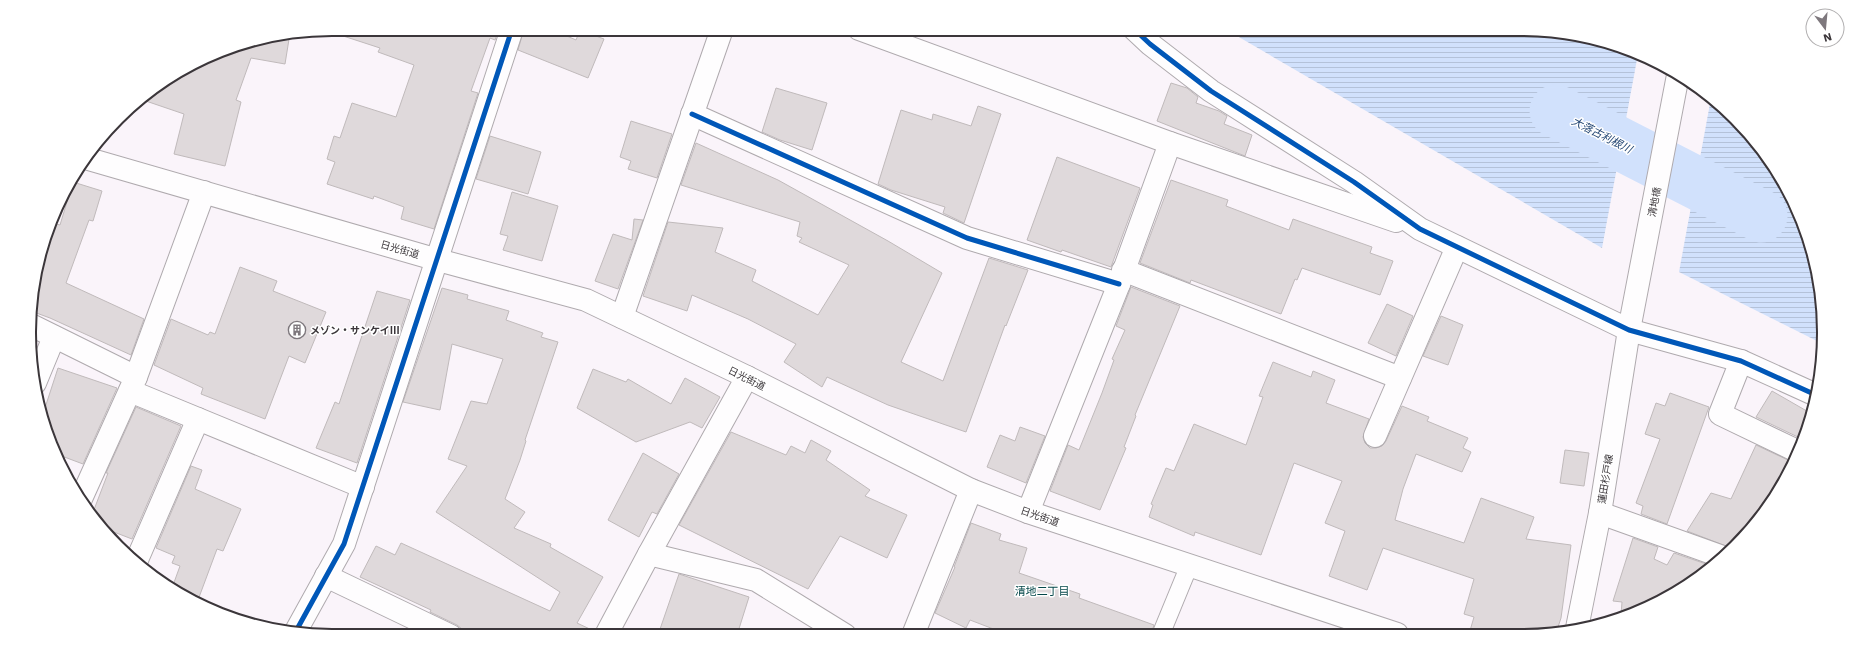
<svg xmlns="http://www.w3.org/2000/svg" width="1853" height="665" font-family="'Work Sans','Noto Sans JP',sans-serif">
<defs>
<pattern id="water-rules" width="6" height="5" patternUnits="userSpaceOnUse"><rect width="6" height="5" fill="#d1e1fc"/><path d="M0 2.5h6" fill="none" stroke="#b4c2d9"/></pattern>
</defs>
<rect width="100%" height="100%" fill="#faf4fa"/>
<g fill="url(#water-rules)">
<polygon points="1225,29 1520,29 1599,39 1638,54 1602,248"/>
<polygon points="1711,98 1749,132 1783,181 1808,235 1821,293 1823,344 1679,272"/>
</g>
<g fill="none" stroke-linecap="round" stroke-linejoin="round">
<polyline stroke="#d1e1fc" stroke-width="53" points="1556,111 1761,216"/>
</g>
<g fill="#dfd9db" stroke="#c0babb">
<polygon points="335,29 499,29 495,40 490,38 471,91 478,93 434,229 401,219 404,207 374,196 373,199 327,184 335,162 327,159 334,136 340,138 352,103 396,117 414,65 378,52 380,48 334,33"/>
<polygon points="524,29 551,29 576,40 580,30 604,39 588,78 518,50"/>
<polygon points="290,33 285,64 251,58 236,100 241,102 225,166 174,154 184,114 140,99 217,52 274,35"/>
<polygon points="1171,83 1187,88 1198,97 1196,103 1219,111 1227,116 1224,124 1252,135 1245,156 1157,121"/>
<polygon points="776,88 827,103 812,150 780,140 762,132"/>
<polygon points="978,106 1001,114 964,223 943,213 945,207 891,190 878,184 901,110 932,120 933,114 971,126"/>
<polygon points="631,121 672,134 657,178 628,169 631,161 620,157"/>
<polygon points="490,136 541,152 528,194 476,179"/>
<polygon points="696,143 778,180 888,241 942,273 901,362 943,381 989,258 1028,270 1006,326 1005,325 966,432 888,405 827,377 822,387 784,362 796,344 748,319 692,295 687,311 643,296 668,222 723,228 715,252 756,270 752,281 818,315 849,265 799,242 802,238 797,236 800,222 681,185"/>
<polygon points="1057,157 1140,188 1111,267 1062,250 1061,252 1027,240"/>
<polygon points="1171,180 1228,200 1226,206 1289,230 1293,219 1372,247 1370,253 1393,261 1380,295 1302,268 1297,280 1295,279 1281,314 1191,280 1190,283 1140,263"/>
<polygon points="73,182 102,191 93,221 89,220 66,283 144,319 131,355 50,318 31,311 32,293 53,223 60,225"/>
<polygon points="512,192 558,206 542,261 503,250 508,236 500,234"/>
<polygon points="634,219 643,220 618,289 595,281 613,234 632,240"/>
<polygon points="240,267 277,281 273,291 326,312 305,363 289,356 265,419 201,394 203,388 154,365 171,319 208,335 210,332 215,334"/>
<polygon points="1131,287 1180,306 1135,415 1136,416 1124,447 1126,448 1100,510 1050,491 1068,445 1079,450 1102,393 1114,360 1112,359 1125,330 1116,326"/>
<polygon points="442,288 468,295 467,299 509,311 506,320 543,333 541,337 558,342 525,440 526,441 520,460 505,499 525,512 514,528 551,544 550,547 603,577 577,623 594,631 594,635 463,636 462,629 457,625 430,612 431,610 360,577 376,546 395,555 401,543 550,611 560,592 436,512 467,466 448,459 471,401 487,404 503,359 452,344 440,410 403,402"/>
<polygon points="377,291 410,300 357,463 316,448 335,402 339,404"/>
<polygon points="1387,304 1413,316 1396,356 1368,343"/>
<polygon points="1441,316 1463,325 1448,365 1423,356"/>
<polygon points="1273,362 1311,377 1313,371 1335,380 1326,403 1369,419 1363,437 1365,443 1370,448 1376,448 1382,446 1386,441 1402,406 1429,417 1427,421 1468,438 1463,448 1471,452 1462,472 1416,454 1403,489 1395,520 1464,543 1481,498 1534,517 1526,539 1571,545 1561,618 1556,633 1469,634 1474,617 1464,614 1474,579 1383,548 1367,590 1329,576 1345,531 1325,523 1342,481 1294,463 1261,555 1195,532 1194,536 1149,517 1153,505 1151,504 1166,468 1174,471 1194,424 1246,445 1263,397 1259,396"/>
<polygon points="58,368 117,388 83,464 59,455 42,417"/>
<polygon points="593,369 626,382 628,379 671,404 685,378 720,397 702,428 690,422 636,442 577,408"/>
<polygon points="1772,391 1812,414 1802,439 1756,417"/>
<polygon points="1670,393 1709,407 1667,524 1641,514 1643,506 1636,503 1660,439 1645,434 1656,403 1665,406"/>
<polygon points="136,407 181,426 132,539 101,527 92,515 108,473 106,473"/>
<polygon points="1020,427 1045,436 1026,483 987,467 1000,435 1015,441"/>
<polygon points="731,432 786,455 791,446 805,453 811,440 831,451 826,460 870,490 865,496 907,515 887,558 840,536 808,589 679,525"/>
<polygon points="1756,445 1792,462 1783,484 1731,548 1687,531 1711,493 1731,499"/>
<polygon points="1565,450 1589,453 1584,486 1560,483"/>
<polygon points="643,453 679,474 657,514 652,512 639,537 608,520"/>
<polygon points="191,466 202,470 195,489 241,509 223,551 217,549 198,600 172,588 180,566 172,563 175,556 156,548"/>
<polygon points="971,523 1001,534 999,540 1027,548 1019,573 1080,594 1079,598 1154,625 1151,634 1009,635 970,620 966,628 935,613 955,567 954,567"/>
<polygon points="1633,538 1658,547 1654,559 1667,565 1674,553 1712,566 1655,605 1621,615 1622,602 1613,601"/>
<polygon points="679,574 749,597 737,635 658,635"/>
</g>
<g fill="none" stroke-linecap="round" stroke-linejoin="round">
<defs>
<polyline id="service" points="1161,634 1189,566"/>
<g id="minor">
<polyline points="859,29 1170,143 1396,221"/>
<polyline points="1134,29 1150,44 1211,91 1354,182 1420,229 1629,330 1741,361 1816,395"/>
<polyline points="692,114 967,238 1119,284"/>
<polyline points="1123,270 1400,378"/>
<polyline points="622,317 722,29"/>
<polyline points="31,325 136,377"/>
<polyline points="1741,361 1720,414 1797,451"/>
<polyline points="35,383 54,337"/>
<polyline points="130,391 363,487"/>
<polyline points="1375,436 1457,247"/>
<polyline points="80,501 136,377 204,192"/>
<polyline points="1028,512 1119,284 1170,143"/>
<polyline points="1600,513 1723,557"/>
<polyline points="649,554 756,580 845,635"/>
<polyline points="136,562 198,419"/>
<polyline points="326,576 451,636"/>
<polyline points="296,631 344,544 512,29"/>
<polyline points="606,635 649,554 747,377"/>
<polyline points="913,635 971,490"/>
</g>
<g id="secondary">
<polyline points="85,158 438,260 586,300 747,377 971,490 1028,512 1397,634"/>
<polyline points="1577,628 1600,513 1629,330 1678,75"/>
</g>
</defs>
<use href="#service" stroke="#afaaae" stroke-width="19"/>
<use href="#minor" stroke="#afaaae" stroke-width="24"/>
<use href="#secondary" stroke="#afaaae" stroke-width="24"/>
<use href="#service" stroke="#fefdfe" stroke-width="17"/>
<use href="#minor" stroke="#fefdfe" stroke-width="22"/>
<use href="#secondary" stroke="#fefdfe" stroke-width="22"/>
<defs>
<g id="cycleway">
<polyline points="1134,29 1150,44 1211,91 1354,182 1420,229 1629,330 1741,361 1816,395"/>
<polyline points="692,114 967,238 1119,284"/>
<polyline points="296,631 344,544 512,29"/>
</g>
</defs>
<use href="#cycleway" stroke="#fff" stroke-width="8"/>
<use href="#cycleway" stroke="#0057b8" stroke-width="5"/>
</g>
<defs>
<symbol id="building-ring" viewBox="-11 -11 22 22"><circle r="9.5" fill="#fff" stroke="#7e787d" stroke-width="1.5"/><path d="M-4-6H4V6H1V3H-1V6H-4ZM-2.5-4.3h1.7v1.8h-1.7ZM.8-4.3h1.7v1.8H.8ZM-2.5-1h1.7V.8h-1.7ZM.8-1h1.7V.8H.8Z" fill="#7e787d"/></symbol>
</defs>
<g fill-rule="evenodd">
<use href="#building-ring" x="287" y="320" width="20" height="20"/>
</g>
<g text-anchor="middle" stroke-width="3" stroke-linejoin="round" paint-order="stroke">
<g font-size="10" fill="#3b363a" stroke="#fff">
<text transform="translate(1654 202) rotate(-79)" y="4">清地橋</text>
<text transform="translate(400 249) rotate(16)" y="4">日光街道</text>
<text transform="translate(747 378) rotate(26)" y="4">日光街道</text>
<text transform="translate(1605 479) rotate(-81)" y="4">蓮田杉戸線</text>
<text transform="translate(1040 516) rotate(19)" y="4">日光街道</text>
</g>
<g font-size="10" font-weight="bold" fill="#3b363a" stroke="#fff" text-anchor="start">
<text x="310" y="334">メゾン・サンケイⅢ</text>
</g>
<g font-size="11" font-style="italic" fill="#254875" stroke="#fff">
<text transform="translate(1602 135) rotate(27)" y="4">大落古利根川</text>
</g>
<g font-size="11" fill="#044749" stroke="#fff">
<text x="1042" y="595">清地二丁目</text>
</g>
</g>
<path d="M0 0H1853V665H0ZM332 36H1521A296 296 0 0 1 1817 332V333A296 296 0 0 1 1521 629H332A296 296 0 0 1 36 333V332A296 296 0 0 1 332 36Z" fill="#fff" fill-rule="evenodd"/>
<path fill="none" stroke="#3b363a" stroke-width="2" d="M332 36H1521A296 296 0 0 1 1817 332V333A296 296 0 0 1 1521 629H332A296 296 0 0 1 36 333V332A296 296 0 0 1 332 36Z"/>
<g transform="translate(1825 28) rotate(164)"><circle r="19" fill="#ffffff" stroke="#b1afb0"/>
<path d="M0-3L7 15L0 10L-7 15Z" fill="#7e787d"/>
<text y="-6" font-size="11" font-weight="bold" text-anchor="middle" fill="#3b363a">N</text>
</g>
</svg>
